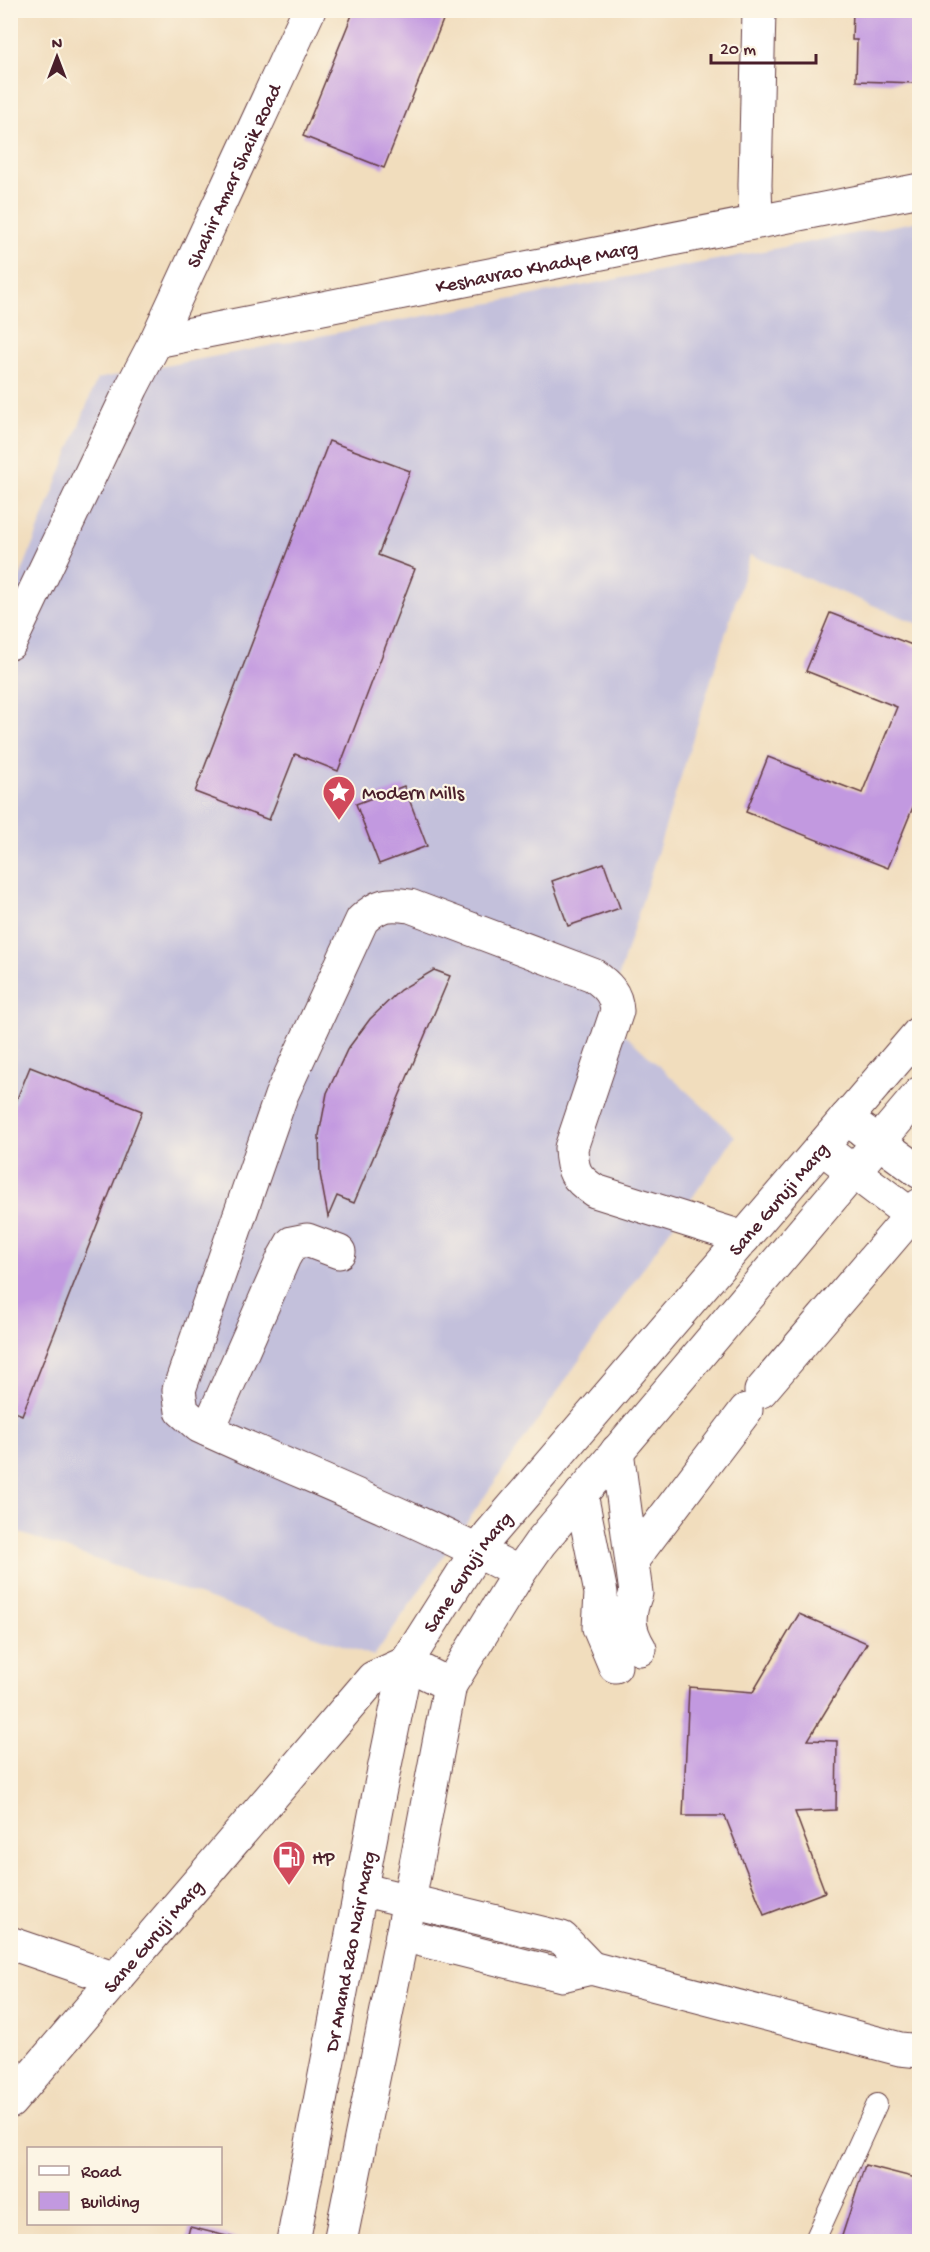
<svg xmlns="http://www.w3.org/2000/svg" width="930" height="2252" font-family="'Gochi Hand',sans-serif">
<rect width="100%" height="100%" fill="#fcf5e5"/>
<filter id="ink" filterUnits="userSpaceOnUse"><feTurbulence type="fractalNoise" baseFrequency=".0167" numOctaves="2"/><feDisplacementMap in="SourceGraphic" scale="12" xChannelSelector="R" yChannelSelector="G"/><feConvolveMatrix kernelMatrix="1 2 1 2 8 2 1 2 1" color-interpolation-filters="sRGB"/></filter>
<filter id="wash" filterUnits="userSpaceOnUse"><feTurbulence type="fractalNoise" baseFrequency=".008" numOctaves="4" result="noise"/><feDisplacementMap in="SourceGraphic" scale="24" xChannelSelector="R" yChannelSelector="G"/><feGaussianBlur stdDeviation="1.35" result="paint"/><feColorMatrix in="noise" values="0 0 0 0 0 0 0 0 0 0 0 0 0 0 0 0 0 1.4 0 .05"/><feComposite in="paint" operator="in"/></filter>
<g filter="url(#wash)">
<rect width="100%" height="100%" fill="#f1ddbd"/>
<polygon fill="#c3c0db" points="919,221 919,624 750,555 606,1017 735,1136 374,1656 11,1530 10,603 97,379"/>
<g id="blocks">
<g fill="#c299e0">
<polygon points="354,10 447,10 384,168 303,136"/>
<polygon points="853,10 918,10 916,83 856,81 857,40 852,40"/>
<polygon points="329,441 410,471 378,555 415,569 338,771 295,754 269,820 195,792"/>
<polygon points="830,613 920,648 920,790 888,868 746,812 768,757 862,793 897,707 806,671"/>
<polygon points="404,786 427,846 379,864 356,804"/>
<polygon points="604,863 620,908 568,926 552,881"/>
<polygon points="434,970 450,976 354,1203 337,1196 328,1217 320,1174 319,1135 327,1093 347,1050 370,1019 400,990"/>
<polygon points="30,1067 142,1111 22,1415 10,1410 10,1116"/>
<polygon points="799,1614 867,1643 808,1740 837,1741 836,1810 795,1812 825,1892 764,1915 725,1816 683,1816 689,1687 753,1692"/>
<polygon points="865,2165 920,2179 920,2218 912,2242 840,2242"/>
<polygon points="190,2227 247,2241 247,2242 186,2242"/>
</g>
</g>
</g>
<g filter="url(#ink)">
<use href="#blocks" fill-opacity="0" stroke="#633c41" stroke-width="1.5"/>
<g fill="none" stroke-linecap="round" stroke-linejoin="round">
<defs>
<polyline id="service" points="814,2242 877,2104"/>
<g id="minor">
<polyline points="756,222 755,185 759,10"/>
<path id="s1" d="M 156,341 L 920,190"/>
<path id="s2" d="M 10,643 L 132,387 L 156,341 L 309,10"/>
<polyline points="846,1118 920,1172"/>
<polyline points="821,1147 911,1215"/>
<polyline points="761,1391 920,1205"/>
<polyline points="208,1430 284,1257 292,1243 307,1240 339,1252"/>
<path d="M 617,1451 L 636,1593 C 628,1615 627,1627 640,1649"/>
<polyline points="581,1494 601,1593 599,1628 615,1666"/>
<polyline points="633,1559 746,1410"/>
<path d="M 519,1573 C 416,1517 305,1475 199,1426 L 182,1411 L 179,1390 L 281,1096 L 362,920 C 379,904 387,903 410,906 L 593,975 C 607,985 616,993 617,1011 L 571,1148 C 572,1171 575,1178 595,1191 L 744,1238"/>
<polyline points="360,1889 562,1938 591,1968"/>
<polyline points="402,1935 562,1975 591,1968 900,2049 920,2051"/>
<polyline points="10,1943 116,1979"/>
<path id="s3" d="M 10,2102 L 373,1678 L 406,1663 L 450,1685"/>
</g>
<g id="secondary">
<path id="s4" d="M 293,2242 L 378,1799 L 406,1663 L 477,1551 L 490,1534 L 920,1032"/>
<polyline points="340,2242 409,1901 450,1685 519,1573 540,1543 920,1093"/>
</g>
</defs>
<use href="#service" stroke="#633c41" stroke-width="22"/>
<use href="#minor" stroke="#633c41" stroke-width="35"/>
<use href="#secondary" stroke="#633c41" stroke-width="35"/>
<use href="#service" stroke="#fff" stroke-width="20"/>
<use href="#minor" stroke="#fff" stroke-width="33"/>
<use href="#secondary" stroke="#fff" stroke-width="33"/>
</g>
</g>
<defs>
<symbol id="sight-pin" viewBox="-11 -11 22 30"><path d="M0 17L-7.5 6A9.5 9.5 0 1 1 7.5 6Z" fill="#d1495b" stroke="#fcf5e5"/><path d="M0-6L1.8-2.2L6-1.7L2.9 1.2L3.7 5.4L0 3.3L-3.7 5.4L-2.9 1.2L-6-1.7L-1.8-2.2Z" fill="#fff"/></symbol>
<symbol id="fuel-pin" viewBox="-11 -11 22 30"><path d="M0 17L-7.5 6A9.5 9.5 0 1 1 7.5 6Z" fill="#d1495b" stroke="#fcf5e5"/><path d="M-5.5-6h7V0h2V4h1.3V-2.5L3-4.5l.8-.8L6-3V5H2.5V1h-1V6h-7ZM-4.2-4.7v3.2H.2V-4.7Z" fill="#fff"/></symbol>
</defs>
<g fill-rule="evenodd">
<use href="#sight-pin" x="320" y="773" width="38" height="52"/>
<use href="#fuel-pin" x="270" y="1838" width="38" height="52"/>
</g>
<g text-anchor="middle" stroke-width="4.5" stroke-linejoin="round" paint-order="stroke">
<g font-size="20" fill="#4a1f2b" stroke="#fcf5e5">
<text dy="7" stroke="none"><textPath href="#s2" startOffset="518">Shahir Amar Shaik Road</textPath></text>
<text dy="7" stroke="none"><textPath href="#s1" startOffset="388">Keshavrao Khadye Marg</textPath></text>
<text dy="7" stroke="none"><textPath href="#s4" startOffset="1186">Sane Guruji Marg</textPath></text>
<text dy="7" stroke="none"><textPath href="#s4" startOffset="700">Sane Guruji Marg</textPath></text>
<text dy="7" stroke="none"><textPath href="#s3" startOffset="219">Sane Guruji Marg</textPath></text>
<text dy="7" stroke="none"><textPath href="#s4" startOffset="296">Dr Anand Rao Nair Marg</textPath></text>
</g>
<g font-size="20" fill="#4a1f2b" stroke="#fcf5e5" text-anchor="start">
<text x="362" y="799">Modern Mills</text>
<text x="312" y="1864">HP</text>
</g>
</g>
<rect width="930" height="2252" fill="none" stroke="#fcf5e5" stroke-width="36"/>
<rect x="27" y="2147" width="195" height="78" fill="#fcf5e5" stroke="#b59f9b" stroke-width="1.5"/>
<rect x="39" y="2166" width="30" height="9" fill="#ffffff" stroke="#b59f9b" stroke-width="1.5"/>
<text x="81" y="2177" font-size="18" fill="#4a1f2b">Road</text>
<rect x="39" y="2192" width="30" height="18" fill="#c299e0" stroke="#b59f9b" stroke-width="1.5"/>
<text x="81" y="2207" font-size="18" fill="#4a1f2b">Building</text>
<g transform="translate(57 57)" stroke="#fcf5e5" stroke-width="4.5" paint-order="stroke">
<path d="M0-4.5L10 22L0 15L-10 22Z" fill="#4a1f2b"/>
<text y="-9" font-size="16" font-weight="bold" text-anchor="middle" fill="#4a1f2b">N</text>
</g>
<path d="M711 54v9h105v-9" fill="none" stroke="#4a1f2b" stroke-width="3"/>
<text x="720" y="54" font-size="18" fill="#4a1f2b" stroke="#fcf5e5" stroke-width="4.5" paint-order="stroke">20 m</text>
</svg>
